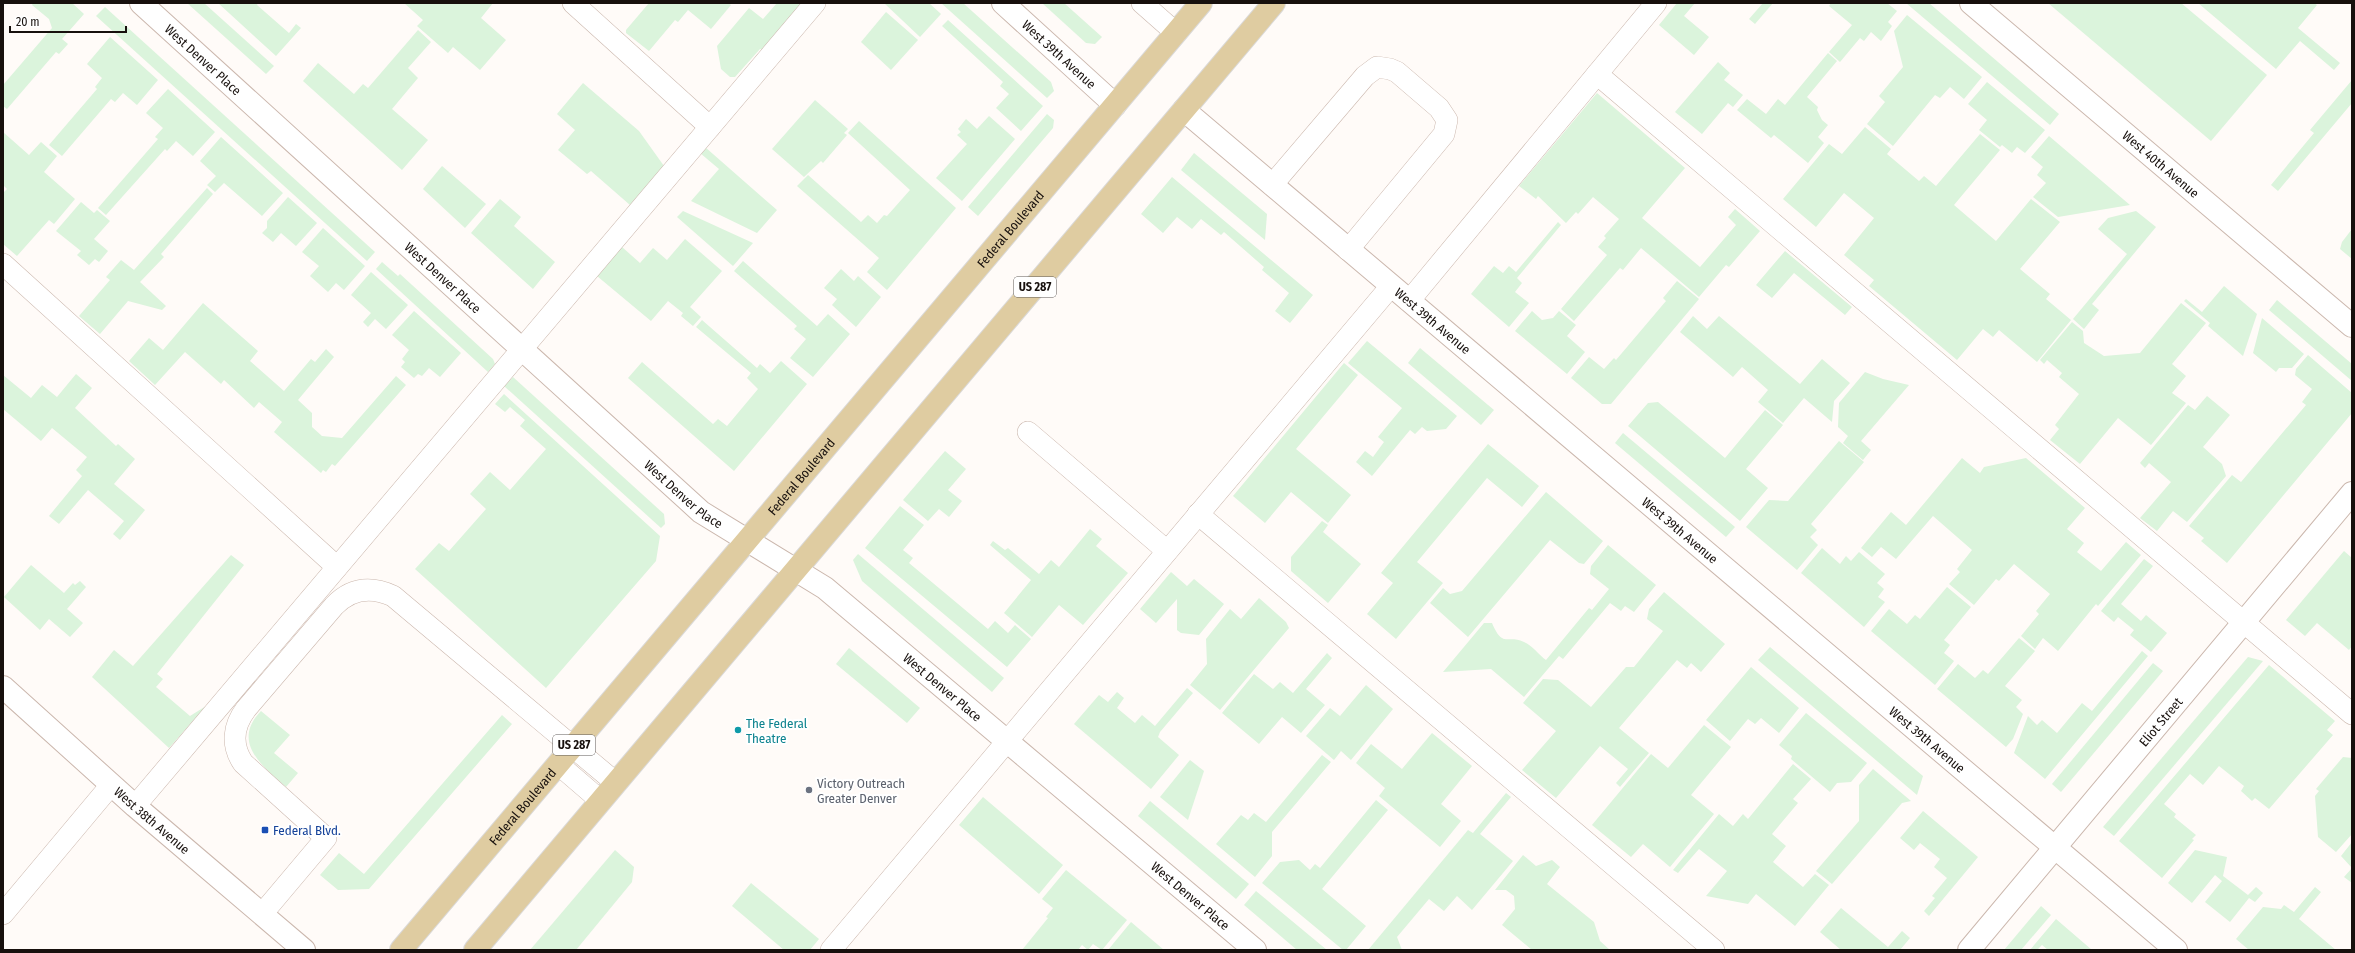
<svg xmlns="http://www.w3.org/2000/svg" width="2355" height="953" font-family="'Fira Sans Condensed',sans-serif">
<rect width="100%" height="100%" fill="#fffbf8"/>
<g fill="#dbf4dc">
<polygon points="33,3 72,3 84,14 62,39 68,44 59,54 56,52 7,109 3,106 3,85 52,28 49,19 32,5"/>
<polygon points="187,3 204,3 274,66 266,74"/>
<polygon points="218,3 258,3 257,5 289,33 296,24 301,28 276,56"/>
<polygon points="404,3 493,3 481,18 506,40 480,70 453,47 448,53 417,26 423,20"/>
<polygon points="649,3 728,3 731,5 711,29 688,10 678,22 675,20 649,51 626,33 626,30"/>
<polygon points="777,3 803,3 763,50 760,49 735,77 730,77 721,69 717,46 749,8 763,19"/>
<polygon points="884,3 929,3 941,14 920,37"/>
<polygon points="941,3 963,3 1051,82 1054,91 1047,98"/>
<polygon points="1042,3 1064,3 1102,37 1095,44 1086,43"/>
<polygon points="1677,3 1695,3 1684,16 1709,37 1694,55 1659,25"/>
<polygon points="1763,3 1773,3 1755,24 1749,19"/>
<polygon points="1831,3 1887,3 1897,11 1888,22 1892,26 1881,41 1871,32 1864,41 1860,38 1840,62 1829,52 1852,25 1829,6"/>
<polygon points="1906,3 1929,3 2059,114 2050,125"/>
<polygon points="2048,3 2181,3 2267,75 2211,141"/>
<polygon points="2198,3 2314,3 2317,5 2298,28 2340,63 2334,70 2300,41 2276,69"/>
<polygon points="105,7 375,252 367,261 96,16"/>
<polygon points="886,12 918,40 891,70 861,42"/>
<polygon points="1907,15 1982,77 1964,99 1950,87 1940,98 1935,95 1893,146 1867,124 1885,102 1879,96 1903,67 1894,31"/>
<polygon points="948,20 1043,106 1021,131 996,108 1009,94 1000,86 1003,82 942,26"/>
<polygon points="418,30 431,42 408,68 418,78 392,109 428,140 402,170 303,81 318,63 354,94 363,84 368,88"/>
<polygon points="110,37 158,80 137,105 123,93 115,102 111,99 62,156 49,145 97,89 95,87 102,78 87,64"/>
<polygon points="1828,53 1837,61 1807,97 1818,107 1817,110 1822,120 1828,125 1818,137 1824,143 1808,163 1774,135 1771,138 1737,110 1747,99 1766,114 1778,99 1785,105"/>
<polygon points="1718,62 1730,73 1724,80 1743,95 1733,107 1728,103 1702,134 1675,112"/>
<polygon points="2352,80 2352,103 2278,191 2271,185 2314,133 2310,130"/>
<polygon points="1987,82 2045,130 2025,153 2017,147 2012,153 2002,145 2000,147 1979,130 1987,120 1968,104"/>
<polygon points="583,83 639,131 664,166 630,205 591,171 587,174 558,150 575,130 557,114"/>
<polygon points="168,89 215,132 193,156 176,141 167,151 165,149 106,215 98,208 158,139 155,137 163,128 146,113"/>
<polygon points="1597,93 1685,168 1642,218 1700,267 1736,225 1728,217 1735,209 1760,231 1729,267 1726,265 1699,297 1641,248 1623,270 1620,268 1574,321 1561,309 1607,255 1598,247 1606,238 1604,236 1619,219 1593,197 1578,214 1576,212 1566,223 1538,196 1536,199 1519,186"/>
<polygon points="815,100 848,129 844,133 847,135 823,163 821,161 804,177 772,149"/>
<polygon points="1047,114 1054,120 1053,128 978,216 968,207"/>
<polygon points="989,116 1015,139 962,201 936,178 967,144 957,135 961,132 958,129 966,119 977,129"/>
<polygon points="859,121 956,208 887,290 867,272 879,258 797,186 808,175 861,222 868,215 877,223 884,215 887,216 910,190 848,133"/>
<polygon points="1865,127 1891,149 1887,154 1919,181 1924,176 1936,186 1980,134 2000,150 1954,205 1996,241 2031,199 2060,222 2020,269 2050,294 2046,299 2071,320 2037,362 1999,330 1993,337 1983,329 1957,360 1869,286 1874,280 1844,255 1874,218 1844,193 1816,227 1783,199 1829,144 1842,154"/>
<polygon points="3,132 29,155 41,142 57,156 44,172 75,199 54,224 49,220 17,256 3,244 3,193 7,189 3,185"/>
<polygon points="2049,136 2130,205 2058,217 2033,197 2046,183 2037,175 2043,167 2031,157"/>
<polygon points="221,137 283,193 262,216 224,183 215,192 207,185 216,176 200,161"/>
<polygon points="705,147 777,210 757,233 691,201 719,169 700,153"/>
<polygon points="1194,153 1267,214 1265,240 1181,170"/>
<polygon points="442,166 486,204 465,228 423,189"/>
<polygon points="1172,177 1313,295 1290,323 1275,311 1289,293 1262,270 1264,267 1224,232 1221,235 1201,219 1192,229 1177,217 1163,233 1141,214"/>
<polygon points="207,188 213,194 161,254 164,257 140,282 166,306 162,310 128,301 100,334 79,316 110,280 106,277 121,260 134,270"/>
<polygon points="288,197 317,223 296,246 281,233 273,242 262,233 267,228 267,221"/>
<polygon points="500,199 521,217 514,226 555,262 533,289 471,233"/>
<polygon points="81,202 94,213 97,210 110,221 94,239 108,251 99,262 95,259 89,265 77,255 81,251 56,231"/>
<polygon points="683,211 753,243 733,266 677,217"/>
<polygon points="2136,211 2156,227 2092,304 2099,310 2084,329 2073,319 2127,254 2098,229 2108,218"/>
<polygon points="1558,222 1561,225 1517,278 1522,283 1515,292 1529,303 1509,327 1471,294 1494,266 1503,273 1509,266 1516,272"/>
<polygon points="323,228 365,266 344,290 336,283 328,292 310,276 319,266 302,252"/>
<polygon points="2352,229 2352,259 2340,249 2342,242"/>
<polygon points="685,239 722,271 690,307 701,317 693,326 681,316 683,313 668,301 651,321 597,276 622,247 640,263 653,248 667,260"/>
<polygon points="1785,251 1852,307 1845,315 1794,273 1772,298 1756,285"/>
<polygon points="743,261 817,326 828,314 850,334 813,377 790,358 806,339 794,329 797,326 734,271"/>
<polygon points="382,262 398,276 400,274 493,359 495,364 488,372 376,269"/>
<polygon points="841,269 854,281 858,276 881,297 856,327 832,305 837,299 824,288"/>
<polygon points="371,272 408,305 386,329 375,319 368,327 363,322 371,313 351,295"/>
<polygon points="1677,281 1699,299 1611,404 1602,404 1571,378 1589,357 1604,369 1614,358 1616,360 1666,301 1663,298"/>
<polygon points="2224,286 2257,314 2243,356 2208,326 2210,323 2184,301 2186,299 2202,312"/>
<polygon points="2277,300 2352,364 2352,381 2269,310"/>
<polygon points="203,303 258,351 250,361 284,391 311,359 315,362 326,349 334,357 298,400 312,413 312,427 322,436 342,438 396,376 406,385 335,466 332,464 326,472 323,470 321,473 274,432 282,422 259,402 254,408 224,380 221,384 185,352 155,385 129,361 149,338 163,350"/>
<polygon points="2181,303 2206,323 2172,364 2186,376 2172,393 2186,403 2151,445 2118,418 2080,464 2050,440 2059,429 2055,425 2079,394 2059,377 2062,373 2047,360 2044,364 2040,360 2072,322 2083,331 2084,343 2104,356 2140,353"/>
<polygon points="414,311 461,353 440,377 429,368 422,376 418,374 414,378 401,367 405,362 402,359 409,350 392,335"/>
<polygon points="1532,311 1542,320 1553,318 1559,311 1576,325 1567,336 1585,352 1567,374 1515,331"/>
<polygon points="1693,316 1707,329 1719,316 1800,384 1822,359 1850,383 1834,401 1832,422 1804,398 1783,423 1758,402 1768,390 1742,367 1733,377 1680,332"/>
<polygon points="2262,318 2304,354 2292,368 2279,368 2276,372 2253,353"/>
<polygon points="702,320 757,368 760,364 770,373 781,361 807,384 734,471 628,378 642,362 713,424 718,419 727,426 758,389 747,378 751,373 696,327"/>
<polygon points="1367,341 1457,416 1446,429 1427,431 1422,427 1415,434 1410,430 1372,476 1356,462 1365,451 1373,457 1384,442 1378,437 1402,408 1348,363"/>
<polygon points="1420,348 1494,410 1481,425 1408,363"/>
<polygon points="2308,355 2352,393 2352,413 2227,563 2201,541 2204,538 2189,526 2232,475 2241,482 2306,405 2302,402 2312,389 2295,375 2296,369"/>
<polygon points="1344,363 1358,375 1296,449 1351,495 1328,523 1291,492 1265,523 1233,496"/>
<polygon points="1865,372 1883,379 1909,385 1861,441 1871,450 1863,460 1843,443 1848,436 1838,427 1839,403"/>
<polygon points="76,374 92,388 75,408 116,446 118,444 135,459 114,484 145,510 120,540 113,534 124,521 88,490 59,524 49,516 82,476 76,470 87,457 52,428 41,441 3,409 3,375 31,398 42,385 57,397"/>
<polygon points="513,377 664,514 665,524 661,528 504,386"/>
<polygon points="504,394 660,536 656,561 546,688 415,569 439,543 449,551 486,509 470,494 490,472 510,490 546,449 520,426 525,420 510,407 505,412 495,404"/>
<polygon points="2207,396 2230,415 2203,447 2222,464 2226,476 2187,522 2173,511 2157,531 2140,518 2171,482 2149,463 2145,468 2140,463 2188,405 2195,410"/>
<polygon points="1658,402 1725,458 1765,410 1783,425 1746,469 1768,488 1740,521 1628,426 1648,403"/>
<polygon points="1623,433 1735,527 1726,537 1615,443"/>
<polygon points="1839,441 1864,462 1811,524 1817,530 1810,537 1818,545 1797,570 1746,527 1769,500 1788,501"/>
<polygon points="1488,444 1539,486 1522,507 1487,478 1417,562 1443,583 1396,639 1367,614 1393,583 1381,573"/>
<polygon points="945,451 966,469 948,490 962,501 949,517 939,509 928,521 903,500"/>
<polygon points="1962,458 1980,473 1984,467 2026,458 2085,508 2067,529 2084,543 2077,552 2101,571 2126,542 2141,555 2098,606 2096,604 2058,651 2043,638 2035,649 2021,636 2039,614 2036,611 2050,594 2014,564 1999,581 1996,579 1974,605 1949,584 1960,572 1957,569 1972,550 1933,516 1896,559 1881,547 1872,557 1861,548 1891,512 1906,525"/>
<polygon points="1546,492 1603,541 1584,564 1579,563 1550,540 1468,637 1430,603 1443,588 1450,594 1462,591"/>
<polygon points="900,506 924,525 903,550 913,558 909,563 988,629 995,621 1008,633 1015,625 1031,639 1007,667 865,548"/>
<polygon points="1322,521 1328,525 1323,532 1361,564 1328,603 1291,571 1291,557"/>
<polygon points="1090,529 1102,539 1096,546 1128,573 1083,625 1059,605 1032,637 1004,613 1031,580 990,545 993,541 1005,550 1008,548 1039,574 1051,560 1059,567"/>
<path d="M 1608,545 L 1656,585 L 1634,612 L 1625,606 L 1621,611 L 1610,603 L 1563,659 L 1559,656 L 1524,697 L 1491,669 L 1443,672 L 1484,623 L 1492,623 C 1503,649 1507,634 1524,642 C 1532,645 1539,655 1546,660 L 1589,608 L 1592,610 L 1609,589 L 1590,574 L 1591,566 Z"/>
<polygon points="1822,548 1840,564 1846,556 1851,561 1859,552 1885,574 1877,583 1884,589 1878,597 1885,602 1864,627 1801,573"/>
<polygon points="2344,551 2352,558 2352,646 2349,650 2317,623 2305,636 2286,620"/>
<polygon points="858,554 1004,678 992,692 862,581 853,560"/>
<polygon points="231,555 244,565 157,674 163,679 156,687 190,716 206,706 169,748 92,677 114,650 133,666"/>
<polygon points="2144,559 2153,566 2121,604 2141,621 2146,615 2167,633 2151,652 2130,635 2134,630 2118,617 2114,622 2101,611"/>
<polygon points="31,565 64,593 73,583 75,585 80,581 86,587 67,609 83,623 70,637 49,619 40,630 4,597"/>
<polygon points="1171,572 1187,586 1194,579 1224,604 1199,635 1181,633 1177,630 1177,599 1156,623 1140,609"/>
<polygon points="1947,587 1971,607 1944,640 1950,645 1944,653 1954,661 1935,685 1871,631 1889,609 1907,624 1915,615 1920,619"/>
<polygon points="1664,592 1725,644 1701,672 1691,663 1687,668 1677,660 1619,728 1649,753 1620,787 1616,783 1628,769 1600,746 1556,798 1522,770 1556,731 1523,703 1543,679 1558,680 1591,707 1626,667 1634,667 1663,631 1647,619 1649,609"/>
<polygon points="1259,598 1286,622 1289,628 1220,710 1190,685 1207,664 1206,639 1230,609 1241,619"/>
<polygon points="2019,638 2035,651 2005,686 2022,700 2016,707 2023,714 2013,739 2006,747 1937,689 1958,664 1975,678 1983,670 1988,674"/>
<polygon points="1770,647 1923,776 1917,795 1758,660"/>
<polygon points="849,648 920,708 907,723 836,664"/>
<polygon points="2142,651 2148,656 2045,779 2014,753 2028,716 2037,725 2042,720 2057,733 2082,703 2092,711"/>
<polygon points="1327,653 1332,658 1306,689 1325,705 1301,733 1282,717 1259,744 1222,713 1254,674 1273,689 1280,682 1293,693"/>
<polygon points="2248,657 2263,661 2114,836 2103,827"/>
<polygon points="2153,663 2163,671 2061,792 2052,784"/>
<polygon points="2269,665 2335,721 2327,730 2333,735 2269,809 2255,798 2252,801 2241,791 2244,786 2219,766 2203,785 2190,774 2164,804 2176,814 2174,817 2196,835 2192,839 2194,840 2162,878 2119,841"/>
<polygon points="1751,667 1799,708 1779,733 1761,718 1755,724 1748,719 1730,741 1706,720"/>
<polygon points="1366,685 1393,709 1351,760 1341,751 1334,760 1306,736 1330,708 1340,716"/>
<polygon points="1187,688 1193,693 1160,732 1158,737 1179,755 1151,789 1074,724 1099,695 1108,702 1117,692 1124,698 1117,708 1135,723 1142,715 1155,726"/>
<path d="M 261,711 L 290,735 L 274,753 L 298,773 L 286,787 C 262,766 231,742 261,711 Z"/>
<polygon points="1806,713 1867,763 1851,782 1837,783 1830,792 1791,759 1792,756 1779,745"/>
<polygon points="502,715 512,724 369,889 338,890 320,875 339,853 364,874"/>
<polygon points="1704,725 1731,747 1691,795 1714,814 1670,867 1643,844 1631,857 1592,825 1651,754 1668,768"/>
<polygon points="1432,733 1472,766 1441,804 1461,821 1440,847 1379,796 1385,788 1356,763 1371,744 1402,769"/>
<polygon points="1322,755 1331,762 1272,832 1272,856 1255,877 1216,844 1241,815 1248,820 1254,813 1266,822"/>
<polygon points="2343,757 2352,758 2352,834 2336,852 2318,837 2315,796 2319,791 2316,789"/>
<polygon points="1190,760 1204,771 1188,820 1160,797"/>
<polygon points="1793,764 1811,779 1793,799 1798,803 1772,834 1786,846 1773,862 1803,887 1815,874 1829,885 1795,926 1756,894 1748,904 1706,896 1727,871 1699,849 1678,873 1673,870 1719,814 1733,826 1743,814 1748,819"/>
<polygon points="1873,769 1911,801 1902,803 1832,884 1816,871 1859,821 1859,785"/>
<polygon points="1506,793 1511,797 1480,834 1513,861 1472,910 1457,896 1444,911 1429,899 1397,937 1402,950 1368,950 1468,830 1473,833"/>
<polygon points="983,797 1063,865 1039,894 959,825"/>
<polygon points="1376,800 1388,810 1322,889 1366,926 1346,950 1343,950 1262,883 1280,862 1299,860 1310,870 1315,864 1320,868"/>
<polygon points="1150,801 1249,884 1236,899 1138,816"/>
<polygon points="1923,811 1978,857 1929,916 1924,911 1935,898 1932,896 1947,878 1934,867 1940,859 1920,843 1914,850 1900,838"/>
<polygon points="2352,842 2352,883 2344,877 2352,868 2341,856"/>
<polygon points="615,850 634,867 632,882 576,950 530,950"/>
<polygon points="2195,850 2227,857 2223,876 2248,895 2256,887 2263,893 2255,902 2249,898 2230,922 2205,902 2222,881 2215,875 2192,903 2168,883"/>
<polygon points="1523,855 1536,866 1552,860 1560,867 1547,884 1594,922 1600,941 1610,950 1532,950 1502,925 1515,909 1514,896 1506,890 1495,890"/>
<polygon points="1066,870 1127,920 1102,950 1093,944 1088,950 1082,945 1078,950 1022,950 1048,918 1046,917 1053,908 1042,899"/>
<polygon points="751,883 819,939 810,950 784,950 732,906"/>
<polygon points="2315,887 2321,892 2299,919 2336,950 2249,950 2236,939 2263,907 2281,909 2284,905 2294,912"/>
<polygon points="1256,891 1327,950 1297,950 1244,905"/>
<polygon points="2041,906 2051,915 2021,950 2004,950"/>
<polygon points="1841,908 1888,947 1902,931 1910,938 1900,950 1841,950 1820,932"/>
<polygon points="2056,919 2092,950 2048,950 2042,945 2037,950 2030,950"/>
<polygon points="1131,922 1164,950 1108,950"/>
</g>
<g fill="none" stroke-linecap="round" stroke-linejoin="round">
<defs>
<g id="lane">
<polyline points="573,3 710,127"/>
<polyline points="1142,3 1176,33"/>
<polyline points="1597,74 2352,714"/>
<polyline points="1272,185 1365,76 1377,67 1390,69 1397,72 1439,108 1447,120 1444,134 1348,250"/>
<polyline points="3,264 337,567"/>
<polyline points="1409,301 1656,3"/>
<polyline points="1028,432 1167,551"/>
<polyline points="1198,514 1714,950"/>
<polyline points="558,764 601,801"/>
<polyline points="135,806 815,3"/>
<polyline points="3,914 111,785"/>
<path d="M 262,914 L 326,838 L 243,763 C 231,745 233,726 246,709 L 334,606 C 351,588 371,586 393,596 L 616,783"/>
<polyline points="831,950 1391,286"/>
</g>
<g id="street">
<path id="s1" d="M 141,3 L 701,512 L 825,588 L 1255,950"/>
<path id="s2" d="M 1003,3 L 1115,105"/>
<path id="s3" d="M 1971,3 L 2352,326"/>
<path id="s4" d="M 1184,110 L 2176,950"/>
<path id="s5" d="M 1969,950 L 2352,493"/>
</g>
<g id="secondary">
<path id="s6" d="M 3,687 L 135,806 L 304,950"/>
</g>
<g id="primary">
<path id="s7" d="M 401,950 L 1201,3"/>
<polyline points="475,950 1274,3"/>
</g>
</defs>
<use href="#lane" stroke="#cbb7ad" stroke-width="22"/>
<use href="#street" stroke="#cbb7ad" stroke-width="24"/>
<use href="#secondary" stroke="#cbb7ad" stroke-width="24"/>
<use href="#primary" stroke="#dad9d8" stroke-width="24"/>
<use href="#lane" stroke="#fff" stroke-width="21"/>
<use href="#street" stroke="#fff" stroke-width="22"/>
<use href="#secondary" stroke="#fff" stroke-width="22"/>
<use href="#primary" stroke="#dfcca1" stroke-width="22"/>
</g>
<circle fill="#0f9aa8" stroke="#fff" stroke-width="1.5" cx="738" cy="730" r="4"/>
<circle fill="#6b7280" stroke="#fff" stroke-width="1.5" cx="809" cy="790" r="4"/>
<rect fill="#1a4fb4" stroke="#fff" stroke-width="1.5" x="261" y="826" width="8" height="8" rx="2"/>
<g text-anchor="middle" stroke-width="4" stroke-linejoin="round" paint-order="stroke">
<g fill="#fff" stroke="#5d5856" stroke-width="1">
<rect x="1014" y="277" width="42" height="20" rx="3"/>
<rect x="553" y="735" width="42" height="20" rx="3"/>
</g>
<g font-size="12" font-weight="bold" fill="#17100d">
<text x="1035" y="291">US 287</text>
<text x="574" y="749">US 287</text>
</g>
<g font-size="13" fill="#17100d" stroke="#fff">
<text dy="5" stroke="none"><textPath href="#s2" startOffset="76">West 39th Avenue</textPath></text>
<text dy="5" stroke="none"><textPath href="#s1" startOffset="84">West Denver Place</textPath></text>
<text dy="5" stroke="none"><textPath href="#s3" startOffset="249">West 40th Avenue</textPath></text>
<text dy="5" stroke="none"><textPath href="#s7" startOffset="944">Federal Boulevard</textPath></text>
<text dy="5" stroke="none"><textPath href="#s1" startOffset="408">West Denver Place</textPath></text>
<text dy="5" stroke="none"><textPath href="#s4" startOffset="326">West 39th Avenue</textPath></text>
<text dy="5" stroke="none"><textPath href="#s7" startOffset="620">Federal Boulevard</textPath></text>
<text dy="5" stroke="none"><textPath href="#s1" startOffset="732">West Denver Place</textPath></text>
<text dy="5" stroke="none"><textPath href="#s4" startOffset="650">West 39th Avenue</textPath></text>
<text dy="5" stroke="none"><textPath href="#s1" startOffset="1056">West Denver Place</textPath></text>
<text dy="5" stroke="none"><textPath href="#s5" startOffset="298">Eliot Street</textPath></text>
<text dy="5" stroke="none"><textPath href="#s4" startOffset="974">West 39th Avenue</textPath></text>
<text dy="5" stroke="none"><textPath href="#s7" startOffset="188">Federal Boulevard</textPath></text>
<text dy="5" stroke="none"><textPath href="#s6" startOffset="200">West 38th Avenue</textPath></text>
<text dy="5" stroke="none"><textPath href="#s1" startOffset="1380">West Denver Place</textPath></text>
</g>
<g font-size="13" fill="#0d838f" stroke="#fff" text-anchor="start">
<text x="746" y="728">The Federal<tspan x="746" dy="15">Theatre</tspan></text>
</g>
<g font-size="13" fill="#5b616d" stroke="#fff" text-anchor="start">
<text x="817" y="788">Victory Outreach<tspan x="817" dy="15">Greater Denver</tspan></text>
</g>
<g font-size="13" fill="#164399" stroke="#fff" text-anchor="start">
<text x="273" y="835">Federal Blvd.</text>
</g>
</g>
<rect width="2355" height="953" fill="none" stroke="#17100d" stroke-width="8"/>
<path d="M10 26v6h116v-6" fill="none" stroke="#17100d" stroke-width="2"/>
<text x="16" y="26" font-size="12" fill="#17100d" stroke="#ffffff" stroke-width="3" paint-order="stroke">20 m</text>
</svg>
